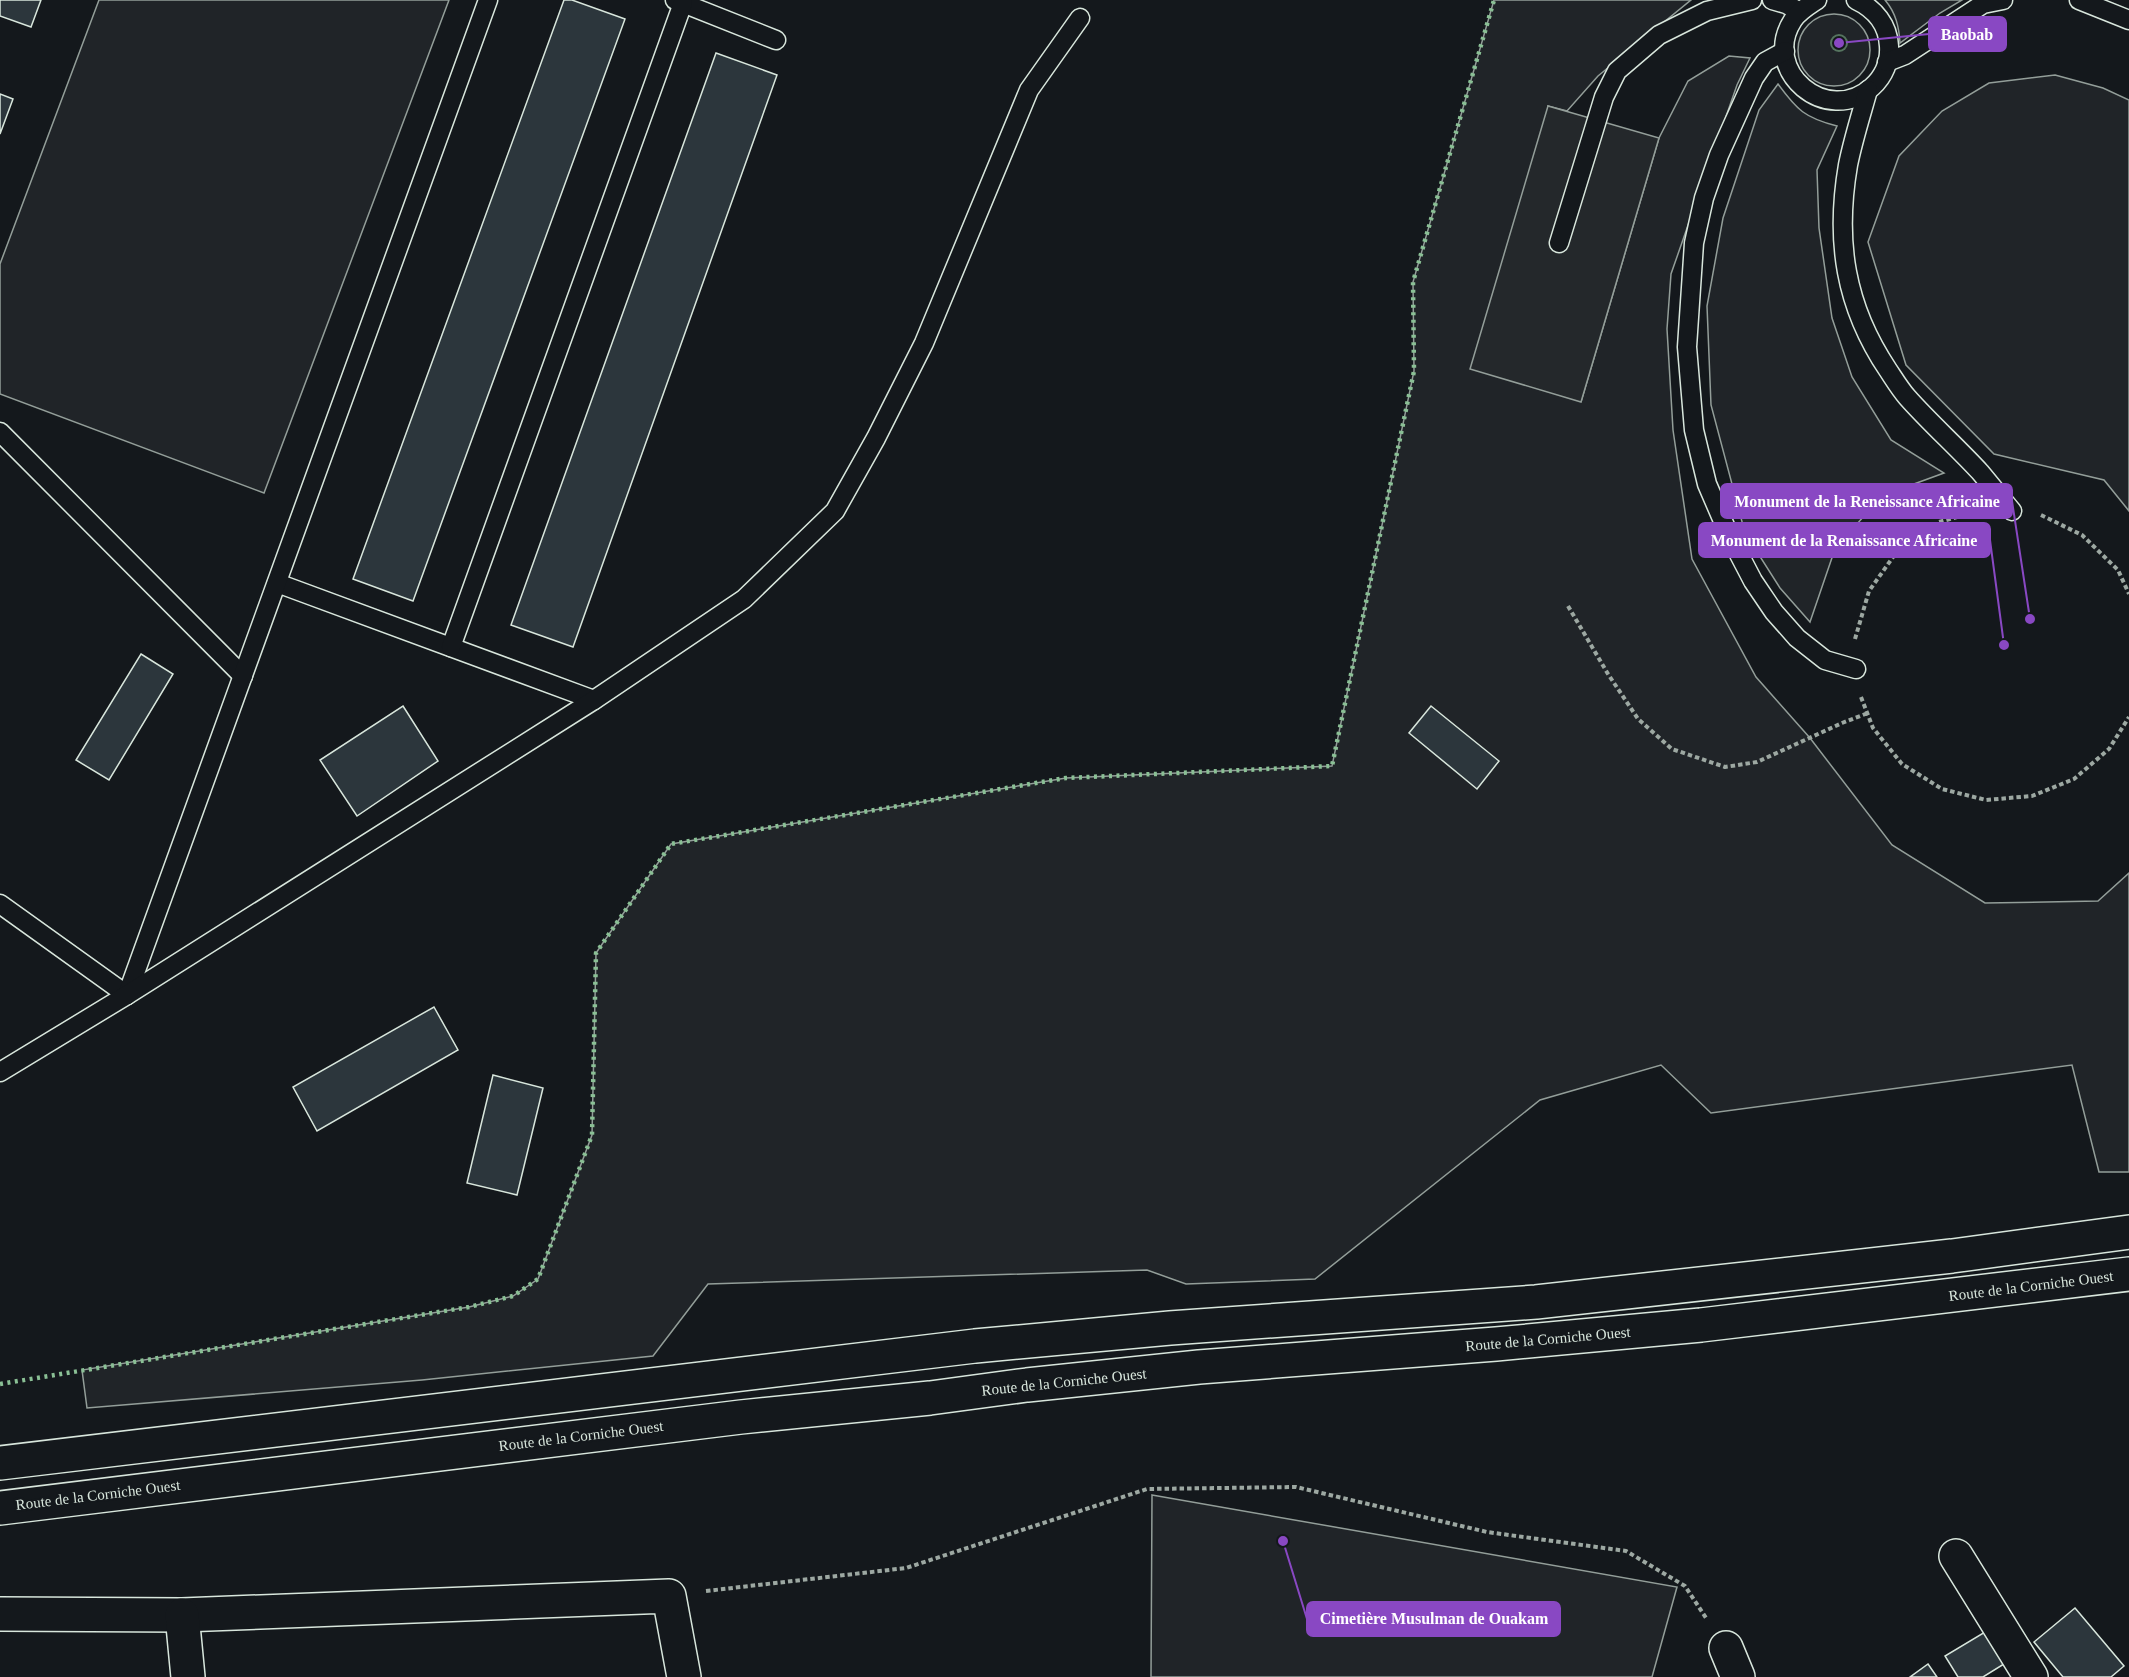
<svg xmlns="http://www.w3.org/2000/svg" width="2129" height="1677" font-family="Georgia,serif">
<rect width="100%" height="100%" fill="#14181c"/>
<g fill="#202428" stroke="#939e99" stroke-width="1.5">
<polygon points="99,0 449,0 264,493 0,394 0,264"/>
<polygon points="1494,0 1691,0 1598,76 1567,111 1548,106 1581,402 1659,138 1688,81 1729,56 1750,58 1737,85 1671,274 1667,329 1673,430 1692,559 1756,677 1810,738 1892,845 1985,903 2098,901 2129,873 2129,1172 2099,1172 2072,1065 1711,1113 1661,1065 1540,1100 1315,1279 1186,1284 1147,1270 708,1284 653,1356 422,1380 87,1408 82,1370 469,1307 513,1296 538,1279 592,1135 596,953 671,844 1066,778 1332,766 1414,371 1413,282"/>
<path d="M 1885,0 L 1962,0 L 1940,13 L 1900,43 C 1899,27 1896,13 1885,0 Z"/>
<circle cx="1834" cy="50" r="36"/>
<polygon points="2055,75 2103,88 2129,100 2129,511 2104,480 1994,454 1906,365 1868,242 1899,156 1942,111 1989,83"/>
<path d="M 1778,84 C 1797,110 1805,118 1837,126 L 1817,170 L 1819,228 L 1832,318 L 1852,377 L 1891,440 L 1944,473 L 1903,488 L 1864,516 L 1835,549 L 1810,622 L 1780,588 L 1745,533 L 1711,405 L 1707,306 L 1723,218 L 1759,110 Z"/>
<polygon points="1152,1495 1677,1587 1652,1677 1151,1677"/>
</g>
<polygon fill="#24282b" stroke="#939e99" stroke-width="1.5" points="1548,106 1659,138 1581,402 1470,369"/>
<g fill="#2c363c" stroke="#d8e6dc" stroke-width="1.5">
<polygon points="0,0 41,0 31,27 0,16"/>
<polygon points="564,0 572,0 625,19 413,601 353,579"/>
<polygon points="716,53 777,75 573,647 511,625"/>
<polygon points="0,94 13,99 0,134"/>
<polygon points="141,654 173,674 109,780 76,760"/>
<polygon points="403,706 438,761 357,816 320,760"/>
<polygon points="1431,706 1499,761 1477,789 1409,733"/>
<polygon points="434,1007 458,1050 317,1131 293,1087"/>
<polygon points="493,1075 543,1088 517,1195 467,1183"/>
<polygon points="2075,1608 2124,1666 2111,1677 2063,1677 2034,1642"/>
<polygon points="1985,1632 2004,1664 1983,1677 1958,1677 1945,1656"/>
<polygon points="1928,1664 1937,1677 1910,1677"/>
</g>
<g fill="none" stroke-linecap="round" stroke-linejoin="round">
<defs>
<g id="lane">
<polyline points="675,0 776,40"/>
<polyline points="1772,0 1786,4 1800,12"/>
<path d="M 1817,0 C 1808,6 1799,11 1793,20 C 1760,71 1827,127 1872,87 C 1884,76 1890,61 1889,46 C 1888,25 1875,9 1856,0"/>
<polyline points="2079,0 2129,20"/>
<polyline points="1785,51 1765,62 1754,78 1719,155 1704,198 1694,243 1687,347 1694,430 1707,484 1729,535 1753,581 1774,612 1797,638 1825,660 1856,669"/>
<polyline points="1887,62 1905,55 1983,4 2003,0"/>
<path d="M 1868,90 C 1861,115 1853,140 1848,165 C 1835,241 1845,306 1888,370 C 1894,379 1900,389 1907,397 C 1930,423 1956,446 1980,472 C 1991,485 2001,498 2012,511"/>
<polyline points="1559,243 1604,97 1617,71 1659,35 1707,11 1752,0"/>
<polyline points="0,432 243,676"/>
<polyline points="277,583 594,700"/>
<polyline points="451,647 683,3"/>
<polyline points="0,904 127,995"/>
<polyline points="127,995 488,0"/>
<polyline points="0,1072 127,995 594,700 744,599 835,511 876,438 924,343 1029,90 1080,18"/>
</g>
<g id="street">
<polyline points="1956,1556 2031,1677"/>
<polyline points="0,1614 182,1615 669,1596 684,1677"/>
<polyline points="182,1615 188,1677"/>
<polyline points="1726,1648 1738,1677"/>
</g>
<g id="highway">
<polyline points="0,1463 975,1346 1170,1328 1536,1302 1952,1256 2129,1232"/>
<polyline points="0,1508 741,1417 930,1398 1027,1385 1199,1367 1496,1344 1701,1325 2129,1274"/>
</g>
</defs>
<use href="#lane" stroke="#d8e6dc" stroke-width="21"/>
<use href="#street" stroke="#d8e6dc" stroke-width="36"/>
<use href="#highway" stroke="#d8e6dc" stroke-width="36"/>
<g stroke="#9da8a2" stroke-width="4" stroke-dasharray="4.5 3" stroke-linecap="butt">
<polyline points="2041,515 2082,535 2118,570 2129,594"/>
<polyline points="1568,606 1608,674 1638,719 1672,749 1725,767 1757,762 1842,723 1868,713"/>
<polyline points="1855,639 1869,591 1898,550 1939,522 1975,512"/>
<polyline points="1861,697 1873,728 1902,764 1942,789 1986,800 2032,796 2074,779 2109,749 2129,717"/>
<polyline points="706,1591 906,1568 1147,1489 1296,1487 1487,1532 1626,1551 1685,1586 1706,1618"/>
</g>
<use href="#lane" stroke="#14181c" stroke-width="18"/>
<use href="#street" stroke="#14181c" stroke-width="33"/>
<use href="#highway" stroke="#14181c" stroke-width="33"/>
<polyline stroke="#8ac095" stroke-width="4.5" stroke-dasharray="3 4.5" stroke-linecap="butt" points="0,1384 469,1307 513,1296 538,1279 592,1135 596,953 671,844 1066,778 1332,766 1414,371 1413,282 1494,0"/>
</g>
<circle fill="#55745f" cx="1839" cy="43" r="9"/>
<g text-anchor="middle" stroke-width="4.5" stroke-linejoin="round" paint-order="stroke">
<g font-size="15" fill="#d8e6dc" stroke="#14181c">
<text transform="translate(2031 1286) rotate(-7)" y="5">Route de la Corniche Ouest</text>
<text transform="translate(1548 1339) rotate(-5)" y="5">Route de la Corniche Ouest</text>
<text transform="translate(1064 1382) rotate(-6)" y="5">Route de la Corniche Ouest</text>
<text transform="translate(581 1436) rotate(-7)" y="5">Route de la Corniche Ouest</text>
<text transform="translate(98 1495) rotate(-7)" y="5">Route de la Corniche Ouest</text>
</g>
</g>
<path fill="none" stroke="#8948c3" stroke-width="2" d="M1839 43L1929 34M2030 619L2012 501M2004 645L1990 540M1283 1541L1307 1619"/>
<g fill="#8948c3" stroke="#14181c" stroke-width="2">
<circle cx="1839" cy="43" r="6"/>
<circle cx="2030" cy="619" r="6"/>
<circle cx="2004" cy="645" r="6"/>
<circle cx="1283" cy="1541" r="6"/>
</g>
<g fill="#8948c3" stroke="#8948c3" stroke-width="2">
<rect x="1929" y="17" width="77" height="34" rx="6"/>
<rect x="1721" y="484" width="291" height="34" rx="6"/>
<rect x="1699" y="523" width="291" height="34" rx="6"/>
<rect x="1307" y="1602" width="253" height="34" rx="6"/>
</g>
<g font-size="16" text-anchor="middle" font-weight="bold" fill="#fff">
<text x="1967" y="40">Baobab</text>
<text x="1867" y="507">Monument de la Reneissance Africaine</text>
<text x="1844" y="546">Monument de la Renaissance Africaine</text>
<text x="1434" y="1624">Cimetière Musulman de Ouakam</text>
</g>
</svg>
